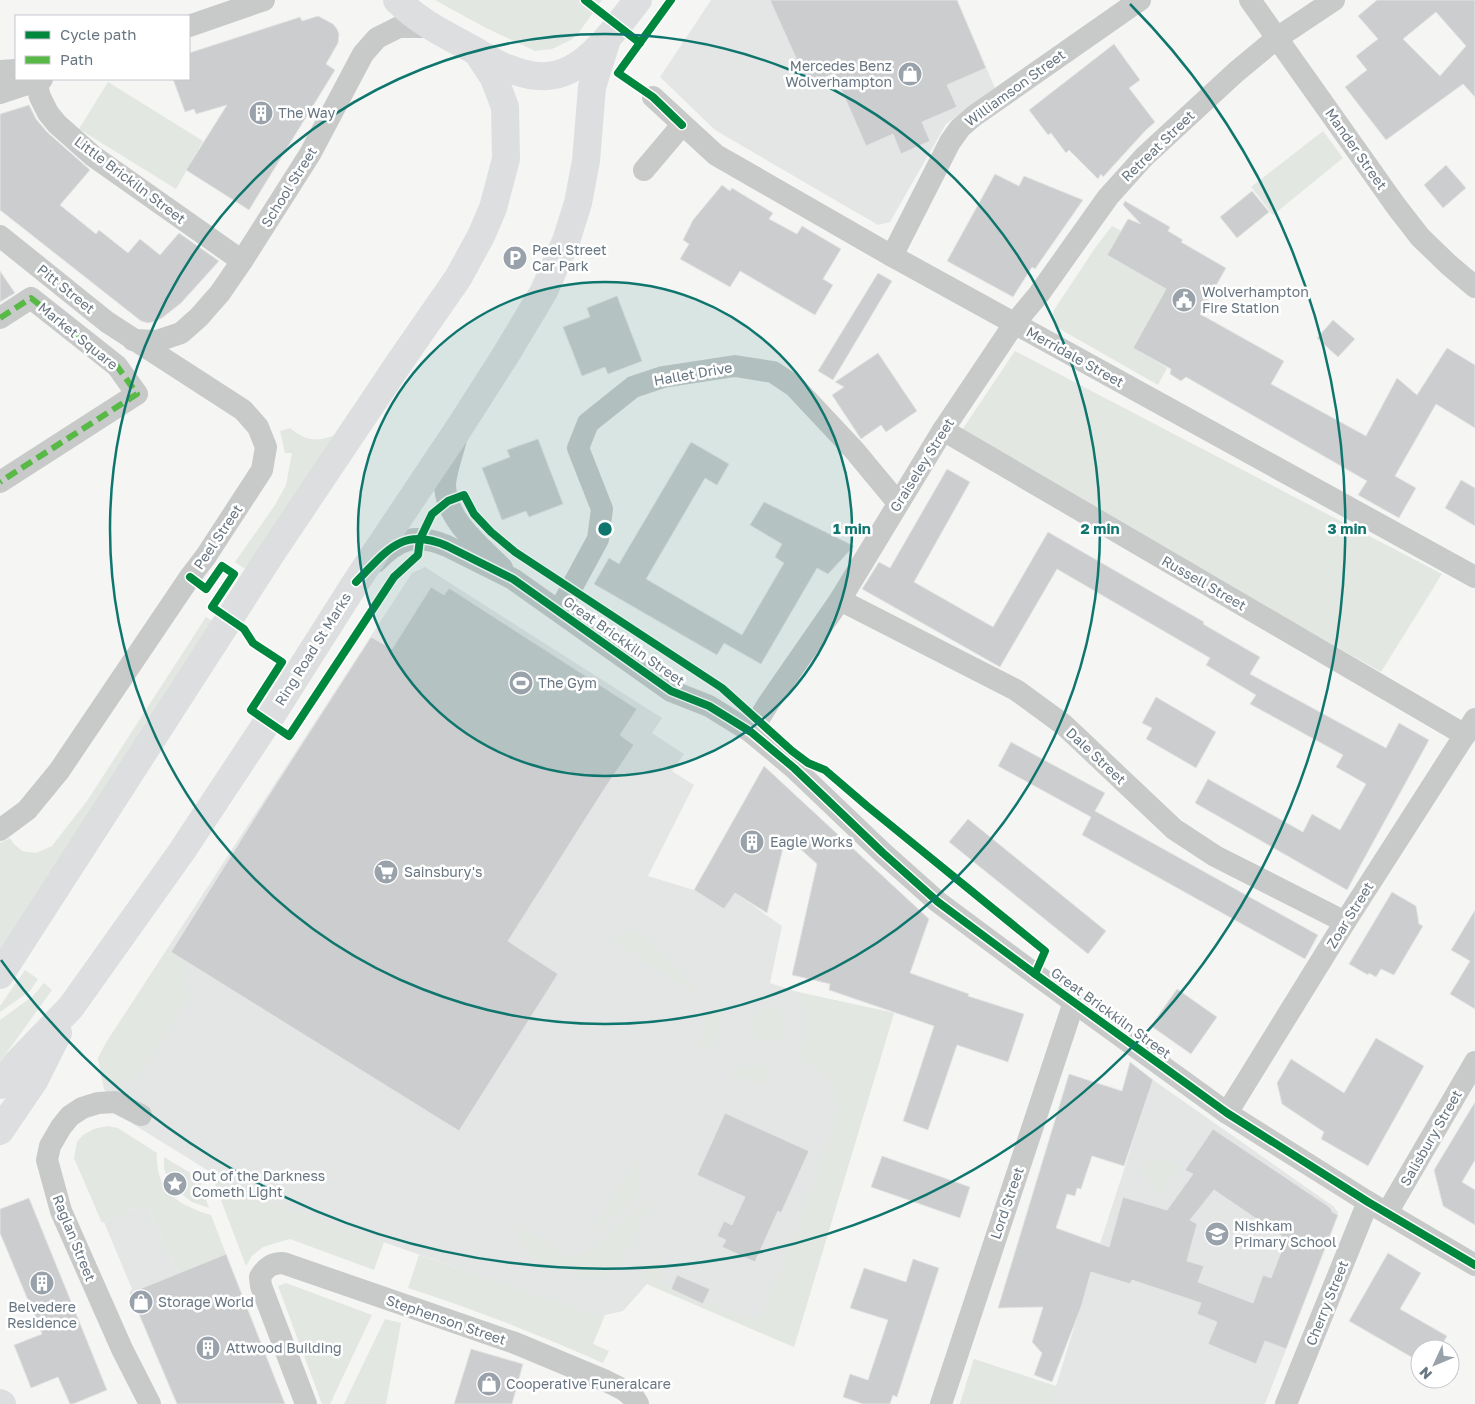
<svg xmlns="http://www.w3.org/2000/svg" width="1475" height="1404" font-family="'Golos Text',sans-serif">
<rect width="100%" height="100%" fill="#f5f5f4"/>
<g fill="#e4e5e5">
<polygon points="711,0 957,0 995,88 946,124 890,222 878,225 715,130 660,77"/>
<polygon points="425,567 662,718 652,733 684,754 672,771 694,785 648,876 694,890 724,909 735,893 782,926 770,983 798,992 894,1013 794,1347 647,1284 623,1311 605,1315 588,1314 255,1197 220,1178 120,1116 104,1089 98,1058 106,1043 412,573"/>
<polygon points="1153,1080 1333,1206 1338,1212 1338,1215 1265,1404 960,1404 974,1359 1056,1386 1097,1253"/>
<polygon points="146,1203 178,1273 226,1254 285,1404 177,1404 130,1293 132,1289 104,1222"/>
</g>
<g fill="#e3e7e2">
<polygon points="435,0 602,0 580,31 571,40 552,49 535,51 484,27"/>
<polygon points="108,82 203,141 176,189 79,129"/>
<polygon points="1323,131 1343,158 1273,215 1251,187"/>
<path d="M 1112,226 L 1121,231 L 1108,256 L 1144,276 L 1174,276 L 1133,347 L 1167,368 L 1158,385 L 1058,328 C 1053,322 1051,318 1054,310 L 1095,248 Z"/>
<polygon points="1015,351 1442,574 1381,672 1068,494 962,430"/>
<path d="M 290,428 C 307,442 318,442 338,434 L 248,571 L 235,562 L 275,505 L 286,485 L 292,453 L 285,453 L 280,431 Z"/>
<polygon points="206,617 215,623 0,952 0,843 10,838 13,843 22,851 36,853 52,846 87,801"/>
<polygon points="636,929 707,1001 610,939"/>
<path d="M 168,948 L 180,957 L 188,998 L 141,1071 C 127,1085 119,1086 102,1079 L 98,1058 L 106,1043 Z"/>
<polygon points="25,970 38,979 30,991 0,1012 0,1006"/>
<polygon points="44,983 52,990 0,1062 0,1020 33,996"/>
<path d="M 797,992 L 894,1013 L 794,1347 L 647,1284 L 643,1276 L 650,1263 L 656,1259 L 659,1259 C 666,1266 662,1272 659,1279 L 660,1282 L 668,1286 L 673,1285 L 671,1290 L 703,1304 L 705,1300 L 745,1319 L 755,1318 L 760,1315 L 764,1309 L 801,1222 L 837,1115 C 837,1090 836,1079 814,1066 C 810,1064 803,1061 801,1057 C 798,1051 805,1044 807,1039 C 809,1035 810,1029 810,1024 C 811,1013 803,1002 797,992 Z"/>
<polygon points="718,1001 723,1014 708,1052 699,1046 704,1020"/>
<circle cx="769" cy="1025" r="17"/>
<path d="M 753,1065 C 762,1066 768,1067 770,1077 C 762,1090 751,1080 739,1076 L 732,1081 L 730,1080 C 733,1069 742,1066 753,1065 Z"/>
<path d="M 107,1126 L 118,1128 L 157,1153 C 155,1191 178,1205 211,1215 L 226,1254 L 178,1273 L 146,1203 L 102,1223 L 74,1158 L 77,1142 L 83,1135 L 94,1129 Z"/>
<polygon points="640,1156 637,1196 587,1239"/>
<path d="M 164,1157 L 199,1178 L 209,1208 L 192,1202 L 180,1193 L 185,1186 C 183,1177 177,1171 167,1177 L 164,1168 Z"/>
<polygon points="1156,1159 1181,1164 1159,1197 1144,1173 1143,1167 1149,1160"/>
<polygon points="220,1178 255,1197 384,1242 374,1270 290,1239 263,1247 252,1256 246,1266 216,1187 215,1183"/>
<polygon points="653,1196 623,1258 614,1270 602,1277 587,1278 527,1257 519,1237 520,1226 566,1256 578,1257 589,1251"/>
<path d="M 419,1255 L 588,1313 L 605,1315 L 593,1344 L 609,1351 L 603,1363 C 539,1335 474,1309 408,1288 Z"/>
<polygon points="286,1283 372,1315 330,1404 322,1404 278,1286"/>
<polygon points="385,1319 401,1323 386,1404 344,1404"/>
<polygon points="974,1359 1056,1387 1050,1404 960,1404"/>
</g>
<g fill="#cccdce" stroke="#e4e4e4" fill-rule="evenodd">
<polygon points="770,0 957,0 986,68 947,85 957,107 922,122 930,141 901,154 893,134 866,146 834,73 808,85"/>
<path d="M 1377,0 L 1475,0 L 1475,97 L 1463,84 L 1386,140 L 1345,87 L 1367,70 L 1356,56 L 1378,39 L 1358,16 ZM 1436,12 L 1466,46 L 1440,76 L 1403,39 Z"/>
<polygon points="318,16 333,24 337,29 339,34 338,43 326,64 335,70 249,210 186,170 227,105 196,114 194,109 185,112 173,79 189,79 189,53 300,17 302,21"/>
<polygon points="1114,44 1140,80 1129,88 1155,122 1145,131 1103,177 1101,174 1098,179 1069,150 1066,153 1051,133 1048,135 1029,110"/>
<polygon points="29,105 36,119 47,132 90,170 60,205 96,234 99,230 128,253 140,239 160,255 179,233 219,261 181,303 162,318 156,321 148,323 141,321 0,210 0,114"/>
<polygon points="1446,165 1466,188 1443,208 1424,185"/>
<polygon points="995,174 1019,186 1024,176 1083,200 1035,269 1032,267 1013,297 947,261"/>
<polygon points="722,185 730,191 732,188 773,213 769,219 797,234 802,226 841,249 823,279 833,285 815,315 740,271 730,287 680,259 689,244 683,240 693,220"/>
<polygon points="1252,191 1269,212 1237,238 1220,217"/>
<polygon points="1125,201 1170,227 1168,231 1183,240 1181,242 1226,268 1200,314 1284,361 1271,384 1366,436 1397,378 1417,395 1447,348 1475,365 1475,428 1436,404 1395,476 1416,488 1399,518 1358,495 1367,481 1186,377 1181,381 1170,374 1171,369 1133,348 1166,289 1107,255 1128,219 1141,224 1123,205"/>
<polygon points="0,271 15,293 0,302"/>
<polygon points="878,273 892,281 833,380 818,371"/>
<polygon points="617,296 642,361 608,374 605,367 582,376 563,327 590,317 587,308"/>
<polygon points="1333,320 1355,339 1338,357 1317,338"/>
<polygon points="878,353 917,411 886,432 881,425 861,439 832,395 844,387 835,382"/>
<polygon points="538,439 563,504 529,517 526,511 502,520 482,468 510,457 507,450"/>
<polygon points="691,442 729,464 717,485 705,478 646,579 742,635 784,563 775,557 782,544 750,525 764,502 854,546 828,574 817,568 761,664 724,643 717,655 594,584 609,558 619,564"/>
<polygon points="947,469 970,482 914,582 993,627 1048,532 1204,622 1203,624 1260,657 1250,674 1386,748 1399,723 1429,740 1347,890 1195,803 1208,779 1303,832 1312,814 1340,830 1366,784 1336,767 1343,755 1250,704 1256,695 1206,665 1210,658 1057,569 1000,667 862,589 879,562 890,568"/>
<polygon points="1461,480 1475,488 1475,526 1445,508"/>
<polygon points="431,587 444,595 449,588 637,709 620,735 634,745 605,788 508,941 558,974 459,1131 171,952 264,803 371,637 392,649"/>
<polygon points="1156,697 1216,732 1196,768 1146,739 1152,728 1142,723"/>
<polygon points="1011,742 1105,793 1095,811 1318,935 1305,959 1082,835 1091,817 998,766"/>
<polygon points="764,766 929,919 910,973 969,994 968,996 1024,1014 1008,1062 957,1045 928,1130 903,1121 934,1026 829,990 830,984 792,975 817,864 786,836 767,913 735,893 724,909 694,890"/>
<polygon points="968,819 1106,931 1088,954 949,842"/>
<polygon points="1392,892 1416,906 1419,924 1423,926 1394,975 1381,969 1376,977 1369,973 1368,975 1349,964"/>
<polygon points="1475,910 1475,1009 1450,994 1470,961 1451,950"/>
<polygon points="1177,989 1217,1017 1191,1054 1151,1026"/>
<polygon points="1376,1038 1424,1066 1368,1166 1321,1139 1324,1132 1282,1104 1277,1083 1291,1059 1344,1093"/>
<path d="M 1130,1062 L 1153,1080 L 1124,1166 L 1092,1156 L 1081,1189 L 1077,1188 L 1075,1196 L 1067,1194 L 1056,1228 L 1109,1247 L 1123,1197 L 1167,1210 L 1193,1174 L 1185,1170 L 1213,1129 L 1328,1206 L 1331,1209 L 1332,1212 L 1338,1215 L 1286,1349 L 1265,1341 L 1256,1364 L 1208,1344 L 1217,1322 L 1197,1314 L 1201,1303 L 1132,1280 L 1130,1284 L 1091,1272 L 1081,1307 L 1052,1382 L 1034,1375 L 1042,1353 L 1032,1342 L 1043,1307 L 998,1308 L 1069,1074 L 1122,1091 ZM 1214,1190 L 1286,1239 L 1271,1278 L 1263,1275 L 1253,1303 L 1198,1282 L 1204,1266 L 1187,1261 L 1197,1224 L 1190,1220 Z"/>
<polygon points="1475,1102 1475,1160 1462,1182 1475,1190 1475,1225 1443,1206 1434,1170"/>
<polygon points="725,1113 809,1151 781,1213 778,1211 755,1262 722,1247 726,1240 717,1236 724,1221 732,1225 745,1197 697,1175"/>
<polygon points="882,1156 970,1187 960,1218 871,1187"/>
<polygon points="29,1198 107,1390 73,1404 70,1404 58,1377 31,1388 14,1345 42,1334 0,1233 0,1209"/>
<polygon points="1388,1253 1421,1273 1400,1309 1447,1336 1439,1349 1420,1349 1420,1362 1349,1321"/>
<polygon points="226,1254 285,1404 177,1404 130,1293"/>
<polygon points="913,1259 939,1268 897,1397 893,1395 890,1404 863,1404 843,1397 850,1374 868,1380 888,1320 850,1308 864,1268 906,1282"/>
<polygon points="677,1275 710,1289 703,1304 671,1289"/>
<polygon points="471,1349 523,1364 512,1404 454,1404"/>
</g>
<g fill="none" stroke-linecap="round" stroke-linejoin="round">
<g stroke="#c8caca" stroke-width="22">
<polyline points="1250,0 1396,206 1420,237 1449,265 1475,287"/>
<polyline points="189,26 264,0"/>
<polyline points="0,71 16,70"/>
<polyline points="36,82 40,97 48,113 57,124 93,156 242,261"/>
<polyline points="0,93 42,79"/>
<polyline points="653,97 716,155 892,256 1475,577"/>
<polyline points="644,170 682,125"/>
<polyline points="0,236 107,322 243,410 258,427 266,447 262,470 206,556 190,577 59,771 27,810 0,830"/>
<polyline points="892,256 950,142 960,128 974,116 1140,0"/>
<polyline points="0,318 31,298 117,366 137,394 0,482"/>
<polyline points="133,340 157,341 181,333 199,317 220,293 242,261 310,154 363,54 377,38 399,27 433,27"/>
<polyline points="943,430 1465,735"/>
<path d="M 456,439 C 453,452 446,470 445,484 C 445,519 479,545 502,568"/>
<path d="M 376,562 C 399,538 416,533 447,546 L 513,579 L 671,691 L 709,706 L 751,732 L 794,768 L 883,853 L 938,902 L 1035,974 L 1227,1113 L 1368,1202 L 1475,1265"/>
<polyline points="840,600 1016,690 1064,725 1174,829 1215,856 1345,922"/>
<polyline points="559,611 598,539 602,509 578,448 588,423 633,387 663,377 735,366 773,372 794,386 854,450 898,503"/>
<polyline points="751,732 768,704 840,600 943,430 1014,324 1039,294 1108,197 1144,157 1236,72 1277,38 1334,0"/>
<polyline points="1227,1113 1345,922 1475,719"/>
<polyline points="141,1115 115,1102 98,1103 82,1108 70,1116 61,1127 50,1146 47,1160 61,1211 122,1349 150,1404"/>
<polyline points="1387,1213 1475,1062"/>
<path d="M 306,1404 L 261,1286 L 260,1277 C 266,1267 272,1263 283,1263 L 515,1343 L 606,1381 L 624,1390 L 635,1399 L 638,1404"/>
<polyline points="941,1404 1074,1002"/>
<polyline points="1286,1404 1368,1202"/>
</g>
<g stroke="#dddedf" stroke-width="28">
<path d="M 397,0 C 418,21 444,34 470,48 C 482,54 494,64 507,68 C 519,73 534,77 547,76 C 586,74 616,27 638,0"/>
<polyline points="0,975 273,551 399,363 458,278 481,236 493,208 506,159 505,107 494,78 477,52"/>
<polyline points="0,1085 17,1063 71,1007 182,851 268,721 356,582 459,428 505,356 544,291 566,241 578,203 586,161 592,87 607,39"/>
<polyline points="0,1131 34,1081 58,1033"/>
<polyline points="0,1403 2,1404"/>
</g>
<polyline stroke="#58b947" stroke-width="6" stroke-dasharray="12 6" stroke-linecap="butt" points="0,318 31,298 117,366 137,394 0,482"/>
<defs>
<g id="cycleway">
<polyline points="585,0 640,43"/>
<polyline points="671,0 618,73 653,97 682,125"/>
<polyline points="190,577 206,589 222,566 234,574 212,607 244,629 253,643 282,662 251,710 289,736 394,577 418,555 420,539 432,514 448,501 464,495 474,514 491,532 515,552 722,688 792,751 808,763 825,770 867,806 1045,951 1035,974"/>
<path d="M 356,582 C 386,552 401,526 447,546 L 513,579 L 671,691 L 709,706 L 751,732 L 794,768 L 883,853 L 938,902 L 1035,974 L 1227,1113 L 1368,1202 L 1475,1265"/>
</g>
</defs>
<use href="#cycleway" stroke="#fff" stroke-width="11"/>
<use href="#cycleway" stroke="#00873e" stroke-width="8"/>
</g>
<circle cx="605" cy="529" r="247" fill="#0f766e" fill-opacity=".12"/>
<g fill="none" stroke="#0f766e" stroke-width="2.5">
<circle cx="605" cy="529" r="247"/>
<circle cx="605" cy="529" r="495"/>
<path d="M1130 4A742 742 0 1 1 1 960"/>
</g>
<defs>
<symbol id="shop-disc" viewBox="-11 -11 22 22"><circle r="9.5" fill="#99a2aa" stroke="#fff"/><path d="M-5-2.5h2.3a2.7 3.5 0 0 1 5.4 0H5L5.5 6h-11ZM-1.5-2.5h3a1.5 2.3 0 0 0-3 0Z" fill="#fff"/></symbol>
<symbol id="building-disc" viewBox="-11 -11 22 22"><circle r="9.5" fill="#99a2aa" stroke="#fff"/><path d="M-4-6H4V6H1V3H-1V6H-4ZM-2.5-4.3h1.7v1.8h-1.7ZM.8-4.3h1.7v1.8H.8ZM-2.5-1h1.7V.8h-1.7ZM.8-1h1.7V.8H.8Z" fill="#fff"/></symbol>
<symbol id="parking-disc" viewBox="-11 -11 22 22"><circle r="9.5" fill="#99a2aa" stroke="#fff"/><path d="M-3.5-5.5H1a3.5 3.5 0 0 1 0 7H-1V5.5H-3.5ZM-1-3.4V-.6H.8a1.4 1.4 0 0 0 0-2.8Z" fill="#fff"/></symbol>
<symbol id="civic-disc" viewBox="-11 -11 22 22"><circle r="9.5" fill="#99a2aa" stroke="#fff"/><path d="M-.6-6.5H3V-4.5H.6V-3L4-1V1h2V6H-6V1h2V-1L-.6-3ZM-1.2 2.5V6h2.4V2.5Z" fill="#fff"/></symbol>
<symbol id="stadium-disc" viewBox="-11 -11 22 22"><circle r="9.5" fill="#99a2aa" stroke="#fff"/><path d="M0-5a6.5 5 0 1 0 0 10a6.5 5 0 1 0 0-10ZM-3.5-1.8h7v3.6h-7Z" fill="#fff"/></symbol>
<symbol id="supermarket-disc" viewBox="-11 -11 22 22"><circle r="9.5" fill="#99a2aa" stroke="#fff"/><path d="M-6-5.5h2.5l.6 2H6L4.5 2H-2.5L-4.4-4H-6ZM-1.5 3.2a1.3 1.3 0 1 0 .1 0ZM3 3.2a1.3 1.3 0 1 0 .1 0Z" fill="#fff"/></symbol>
<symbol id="sight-disc" viewBox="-11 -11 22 22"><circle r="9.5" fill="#99a2aa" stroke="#fff"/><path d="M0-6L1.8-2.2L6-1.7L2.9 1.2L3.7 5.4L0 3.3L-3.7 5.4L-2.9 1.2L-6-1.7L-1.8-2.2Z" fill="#fff"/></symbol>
<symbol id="school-disc" viewBox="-11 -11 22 22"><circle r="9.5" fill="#99a2aa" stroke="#fff"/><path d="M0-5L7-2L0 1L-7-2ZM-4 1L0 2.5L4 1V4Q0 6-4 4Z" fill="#fff"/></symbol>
</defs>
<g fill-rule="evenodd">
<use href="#shop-disc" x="896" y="60" width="28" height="28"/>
<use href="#building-disc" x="247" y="99" width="28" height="28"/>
<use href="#parking-disc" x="501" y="244" width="28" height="28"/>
<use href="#civic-disc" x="1170" y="286" width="28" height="28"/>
<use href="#stadium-disc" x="507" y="669" width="28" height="28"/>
<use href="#building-disc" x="738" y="828" width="28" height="28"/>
<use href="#supermarket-disc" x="372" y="858" width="28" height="28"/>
<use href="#sight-disc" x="161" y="1170" width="28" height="28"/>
<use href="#school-disc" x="1203" y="1220" width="28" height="28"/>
<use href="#building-disc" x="28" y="1269" width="28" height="28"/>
<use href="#shop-disc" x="127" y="1288" width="28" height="28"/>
<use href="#building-disc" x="194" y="1334" width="28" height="28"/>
<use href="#shop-disc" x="475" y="1370" width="28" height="28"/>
</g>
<g text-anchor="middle" stroke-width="5" stroke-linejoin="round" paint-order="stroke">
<g font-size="14" fill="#687682" stroke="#fff" text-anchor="start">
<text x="892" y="71" text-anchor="end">Mercedes Benz<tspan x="892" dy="16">Wolverhampton</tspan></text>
<text x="278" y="118">The Way</text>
<text x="532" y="255">Peel Street<tspan x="532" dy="16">Car Park</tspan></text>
<text x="1202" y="297">Wolverhampton<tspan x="1202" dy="16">Fire Station</tspan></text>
<text x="538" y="688">The Gym</text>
<text x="770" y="847">Eagle Works</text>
<text x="404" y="877">Sainsbury's</text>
<text x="192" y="1181">Out of the Darkness<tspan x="192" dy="16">Cometh Light</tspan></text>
<text x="1234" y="1231">Nishkam<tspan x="1234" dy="16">Primary School</tspan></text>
<text x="158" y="1307">Storage World</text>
<text x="42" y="1312" text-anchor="middle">Belvedere<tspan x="42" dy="16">Residence</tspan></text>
<text x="226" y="1353">Attwood Building</text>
<text x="506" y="1389">Cooperative Funeralcare</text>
</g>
<g font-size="14" fill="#687682" stroke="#fff">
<text transform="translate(1015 88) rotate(-36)" y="5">Williamson Street</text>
<text transform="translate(1158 146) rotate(-44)" y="5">Retreat Street</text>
<text transform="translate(1356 149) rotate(55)" y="5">Mander Street</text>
<text transform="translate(130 180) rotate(37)" y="5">Little Brickiln Street</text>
<text transform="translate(289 187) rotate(-58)" y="5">School Street</text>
<text transform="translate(66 289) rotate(39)" y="5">Pitt Street</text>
<text transform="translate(78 336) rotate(39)" y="5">Market Square</text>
<text transform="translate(1075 357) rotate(29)" y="5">Merridale Street</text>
<text transform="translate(693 374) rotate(-10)" y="5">Hallet Drive</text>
<text transform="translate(922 465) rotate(-58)" y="5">Graiseley Street</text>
<text transform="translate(218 537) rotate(-56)" y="5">Peel Street</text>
<text transform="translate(1204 583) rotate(30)" y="5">Russell Street</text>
<text transform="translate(624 641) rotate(35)" y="5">Great Brickkiln Street</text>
<text transform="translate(313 649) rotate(-58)" y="5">Ring Road St Marks</text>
<text transform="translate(1096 756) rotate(43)" y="5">Dale Street</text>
<text transform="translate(1350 915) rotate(-58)" y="5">Zoar Street</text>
<text transform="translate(1111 1013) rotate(36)" y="5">Great Brickkiln Street</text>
<text transform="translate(1431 1138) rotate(-60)" y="5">Salisbury Street</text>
<text transform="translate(1007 1203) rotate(-71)" y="5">Lord Street</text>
<text transform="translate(74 1238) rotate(68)" y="5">Raglan Street</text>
<text transform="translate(1327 1303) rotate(-68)" y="5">Cherry Street</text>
<text transform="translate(446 1320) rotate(19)" y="5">Stephenson Street</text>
</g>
</g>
<circle cx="605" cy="529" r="8" fill="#0f766e" stroke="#fff" stroke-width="2.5"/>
<g font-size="15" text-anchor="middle" font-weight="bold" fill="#0f766e" stroke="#fff" stroke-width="5" stroke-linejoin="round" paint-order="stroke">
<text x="852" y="534">1 min</text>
<text x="1100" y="534">2 min</text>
<text x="1347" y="534">3 min</text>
</g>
<rect x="15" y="15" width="175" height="65" fill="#ffffff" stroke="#c3c8cd"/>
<rect x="25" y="31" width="25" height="8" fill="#00873e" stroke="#c3c8cd"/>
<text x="60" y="40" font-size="15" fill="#687682">Cycle path</text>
<rect x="25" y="56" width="25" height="8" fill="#58b947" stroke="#c3c8cd"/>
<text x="60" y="65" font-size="15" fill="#687682">Path</text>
<g transform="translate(1435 1364) rotate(226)"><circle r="24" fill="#ffffff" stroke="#c3c8cd"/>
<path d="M0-4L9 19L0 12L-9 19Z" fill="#99a2aa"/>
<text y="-8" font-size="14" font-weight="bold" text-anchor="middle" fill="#687682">N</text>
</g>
</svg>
